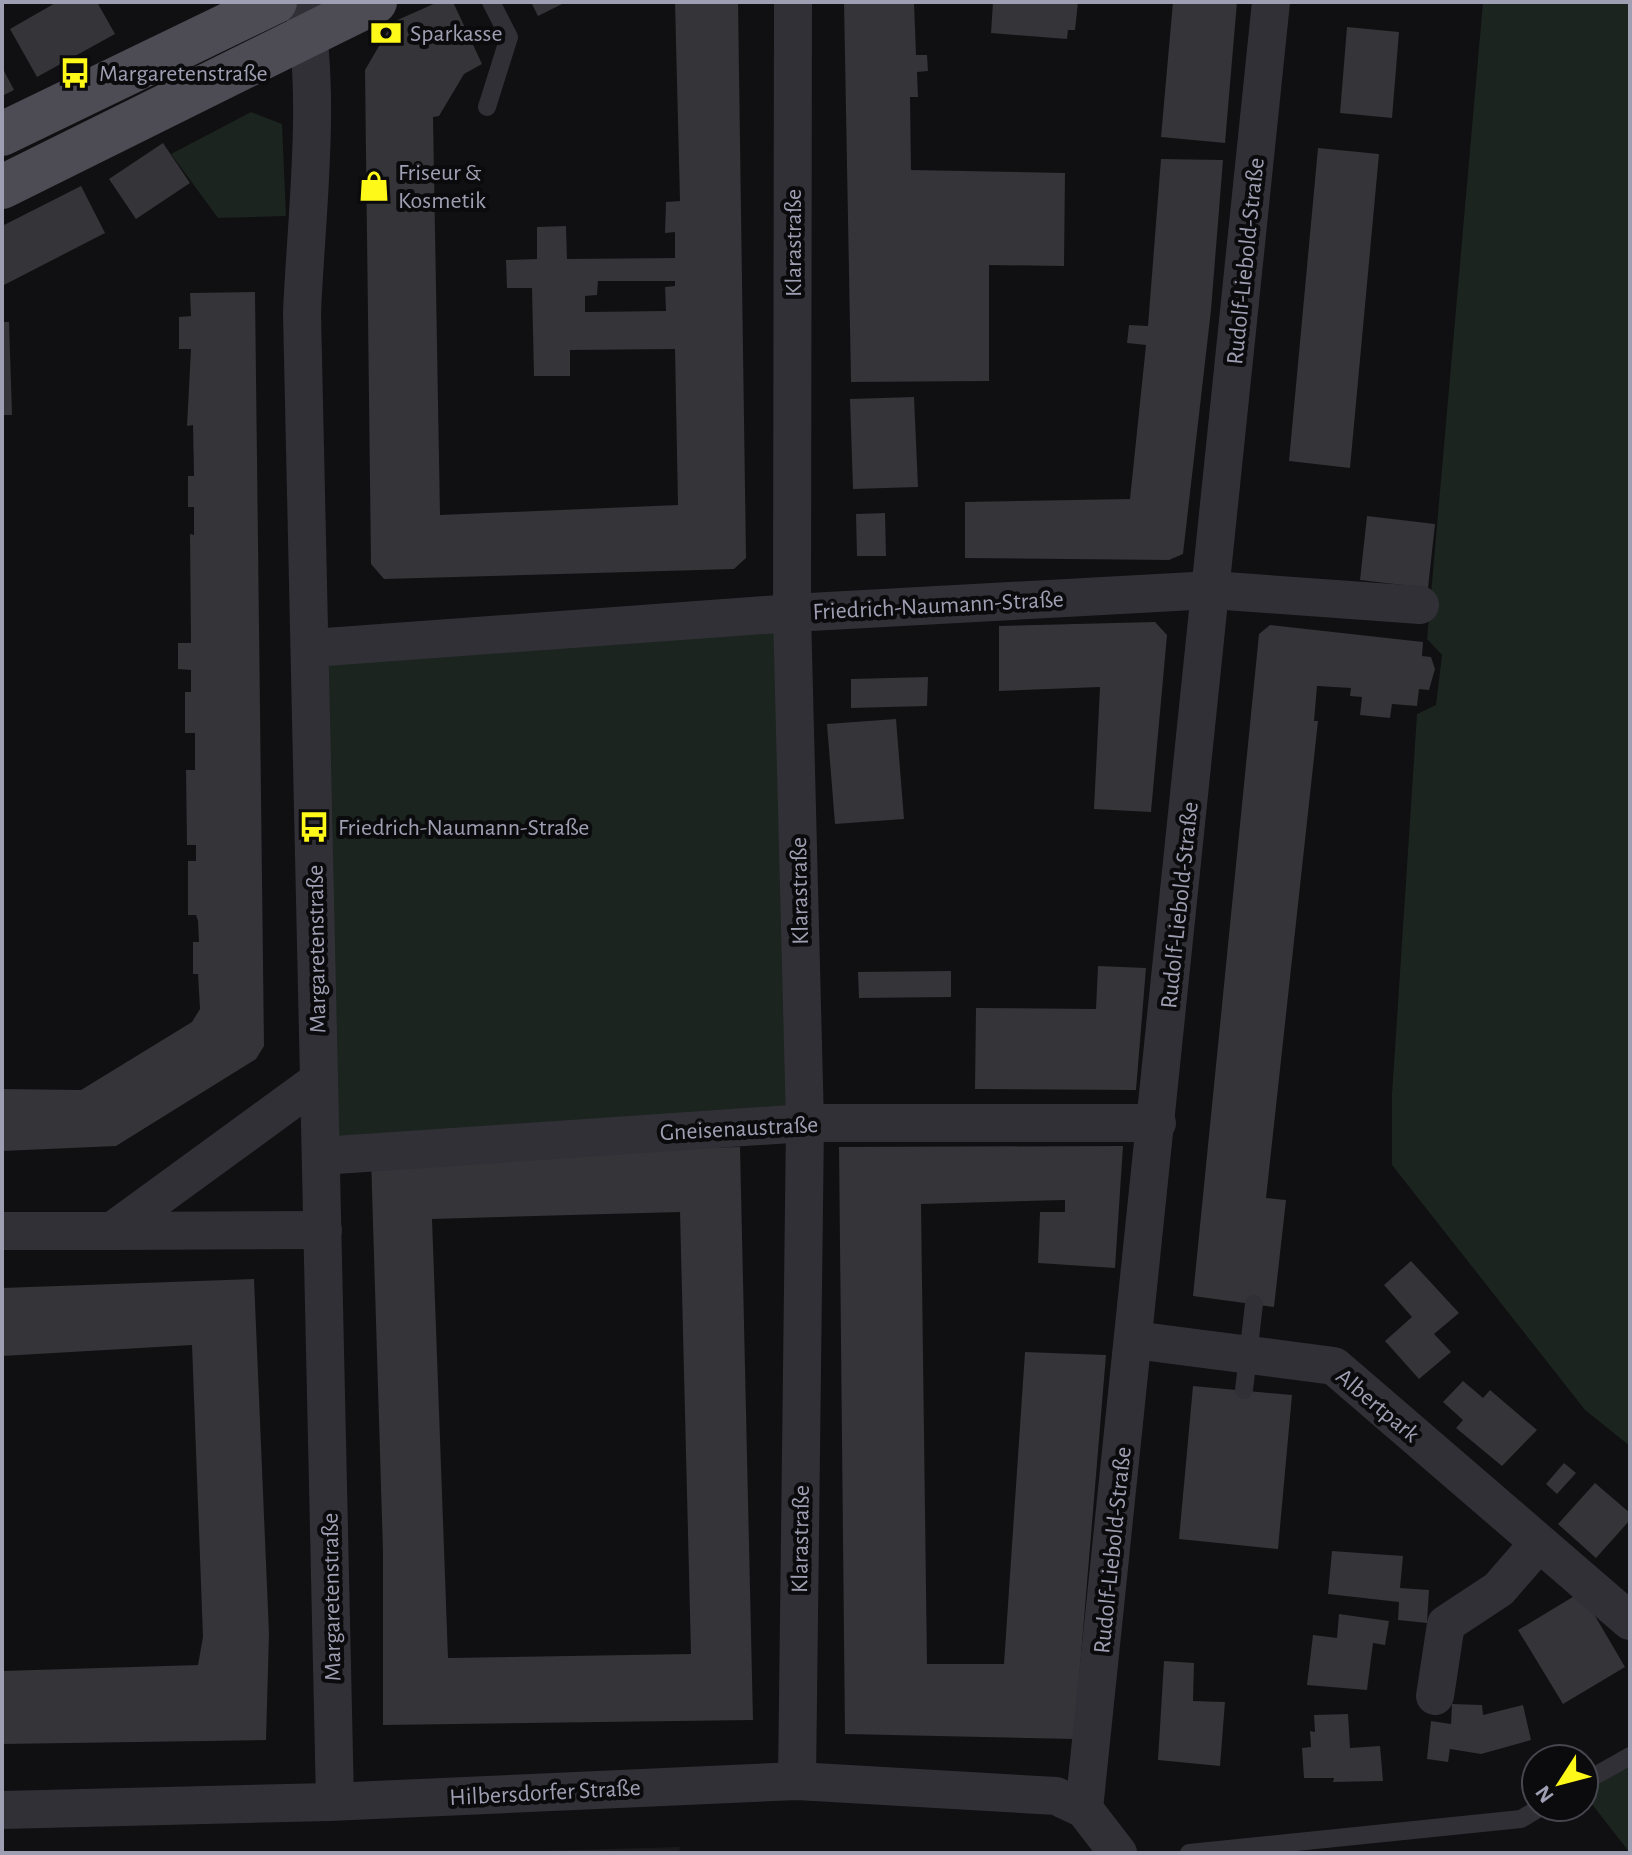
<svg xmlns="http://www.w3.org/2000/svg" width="1632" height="1855" font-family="'Alegreya Sans',sans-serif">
<rect width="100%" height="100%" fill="#100f11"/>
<polygon fill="#1b1b1e" points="680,1847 679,1853 540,1853 540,1851"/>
<g fill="#1b241e">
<polygon points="1483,2 1630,2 1630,1446 1585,1410 1392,1165 1392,1094 1417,714 1436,705 1442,655 1427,639"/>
<polygon points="251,112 282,124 286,216 218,218 171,154"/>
<polygon points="784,623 797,1115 330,1146 322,659"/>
<polygon points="1630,1757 1630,1853 1584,1794 1584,1781"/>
</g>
<g fill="#343439" fill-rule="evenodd">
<polygon points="57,2 97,2 115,34 37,77 10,29"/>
<path d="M 438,2 L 453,2 L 482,64 L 464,74 L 439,116 L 433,117 L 440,515 L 678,505 L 675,349 L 570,350 L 570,376 L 534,376 L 532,288 L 507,288 L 506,260 L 537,259 L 537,227 L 566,226 L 567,259 L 675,258 L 675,232 L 665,233 L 666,202 L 680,201 L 675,2 L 738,2 L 746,558 L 734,569 L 384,579 L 371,564 L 365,70 L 393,22 ZM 598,281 L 675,281 L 675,286 L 665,287 L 666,311 L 585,312 L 585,296 L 597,295 Z"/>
<polygon points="531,2 566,2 538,16"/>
<polygon points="844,2 914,2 916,55 927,55 928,71 917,72 918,97 910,97 911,170 1065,173 1064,266 989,265 989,381 851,382"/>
<polygon points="993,2 1078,2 1075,30 1068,30 1067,39 991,33"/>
<polygon points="1173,2 1237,2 1225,143 1161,137"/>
<polygon points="1347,27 1399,32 1392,118 1340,113"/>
<polygon points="2,67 14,90 2,96"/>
<polygon points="163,143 190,183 136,219 109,179"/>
<polygon points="1318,148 1379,154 1350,468 1289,461"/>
<polygon points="1161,159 1223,160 1211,310 1183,554 1169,560 965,558 965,502 1130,499 1146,345 1127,343 1129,325 1148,326"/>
<polygon points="81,186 105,233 2,286 2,226"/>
<polygon points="255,292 264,1046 256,1059 116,1146 2,1151 2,1089 81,1090 192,1022 200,1009 198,974 193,974 193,942 199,942 198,921 196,915 188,915 188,861 196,861 196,845 187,845 186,770 195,770 195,733 185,733 185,692 191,692 191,670 178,669 178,643 191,643 190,534 194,535 194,507 188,507 188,476 194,476 193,425 187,426 191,349 179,349 179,317 191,316 190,293"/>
<polygon points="2,322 9,322 12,415 2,415"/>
<polygon points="914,397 918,487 853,489 850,399"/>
<polygon points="885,513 886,556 857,556 856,514"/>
<polygon points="1367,516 1435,524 1428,588 1360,580"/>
<polygon points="1155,622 1167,635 1151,812 1094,809 1100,687 999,691 999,626"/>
<polygon points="1270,625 1423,642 1422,656 1431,657 1435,669 1429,690 1419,689 1417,706 1392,704 1390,718 1360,715 1362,697 1350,696 1351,688 1317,686 1314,721 1318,721 1266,1198 1286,1200 1274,1307 1193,1296 1259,634"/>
<polygon points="928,677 927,706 851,708 851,679"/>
<polygon points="896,719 904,819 835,824 827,724"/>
<polygon points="1098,966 1146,968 1136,1090 975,1089 976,1008 1096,1009"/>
<polygon points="951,971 951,997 859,998 858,972"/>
<polygon points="1123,1146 1115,1268 1038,1263 1040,1212 1065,1212 1065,1200 921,1204 927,1664 1004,1664 1025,1352 1106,1355 1074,1739 845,1734 839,1147"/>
<path d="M 740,1147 L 753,1720 L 383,1725 L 383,1552 L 371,1157 ZM 680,1212 L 691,1654 L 448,1658 L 432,1219 Z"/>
<polygon points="1411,1261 1459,1313 1434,1334 1451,1352 1419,1379 1385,1341 1412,1317 1384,1285"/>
<polygon points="254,1279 269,1634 266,1740 2,1744 2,1671 198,1665 203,1637 192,1345 2,1356 2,1288"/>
<polygon points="1463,1381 1483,1398 1490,1390 1537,1430 1502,1466 1456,1428 1463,1420 1443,1402"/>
<polygon points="1193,1386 1292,1395 1278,1549 1179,1539"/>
<polygon points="1564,1463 1576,1473 1557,1494 1546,1484"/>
<polygon points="1595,1483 1630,1513 1630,1520 1596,1558 1558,1524"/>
<polygon points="1332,1551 1403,1556 1400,1588 1429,1590 1427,1623 1398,1620 1399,1602 1328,1594"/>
<polygon points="1581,1592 1625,1667 1563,1704 1518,1630"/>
<polygon points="1339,1614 1389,1621 1385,1645 1373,1643 1367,1690 1307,1685 1313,1635 1337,1638"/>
<polygon points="1164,1661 1194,1663 1193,1701 1225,1702 1220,1766 1158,1760"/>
<polygon points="1452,1704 1482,1705 1483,1715 1523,1705 1531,1740 1481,1754 1450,1749 1448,1762 1427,1759 1431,1721 1451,1724"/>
<polygon points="1348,1714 1350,1748 1380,1746 1383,1781 1333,1782 1334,1778 1304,1778 1302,1748 1311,1747 1310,1731 1315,1732 1314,1715"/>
</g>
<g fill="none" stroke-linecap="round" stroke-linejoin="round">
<g stroke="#313036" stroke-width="18">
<polyline points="487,107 509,37 491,2"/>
<polyline points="1244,1390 1254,1304"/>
<polyline points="1584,1782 1630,1756"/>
<polyline points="1189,1853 1521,1819 1541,1807"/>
</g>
<g stroke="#313036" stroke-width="38">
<path d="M 303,2 C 322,95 306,217 302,313 L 335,1801"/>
<polyline points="793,2 792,613 805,1123 797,1781"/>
<polyline points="312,648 792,613 1212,590 1420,605"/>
<polyline points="319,1080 112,1231 323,1230"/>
<polyline points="321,1156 805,1123 1157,1123"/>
<polyline points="2,1231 112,1231"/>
<polyline points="1134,1340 1334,1366 1630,1621"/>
<polyline points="1435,1696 1446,1624 1499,1589 1538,1544"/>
<polyline points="1084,1809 1271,2"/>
<polyline points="2,1810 330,1802 797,1781 1056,1796 1084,1809 1118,1853"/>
</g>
<g stroke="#4d4c55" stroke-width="44">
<polyline points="2,134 275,2"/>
<polyline points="2,187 375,2"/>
</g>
</g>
<defs>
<symbol id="bank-bare" viewBox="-9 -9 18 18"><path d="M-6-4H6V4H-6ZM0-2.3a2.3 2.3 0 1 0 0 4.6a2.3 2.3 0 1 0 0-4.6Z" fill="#fff919" stroke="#0b0a0c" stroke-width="2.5" paint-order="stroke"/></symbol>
<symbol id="bus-bare" viewBox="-9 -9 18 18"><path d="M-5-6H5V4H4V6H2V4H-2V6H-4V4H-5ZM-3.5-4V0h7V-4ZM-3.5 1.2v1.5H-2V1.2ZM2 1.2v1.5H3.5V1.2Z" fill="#fff919" stroke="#0b0a0c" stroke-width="2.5" paint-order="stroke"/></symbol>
<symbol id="shop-bare" viewBox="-9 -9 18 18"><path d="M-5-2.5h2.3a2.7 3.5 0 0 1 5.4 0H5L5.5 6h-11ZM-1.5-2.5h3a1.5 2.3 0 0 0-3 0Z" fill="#fff919" stroke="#0b0a0c" stroke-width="2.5" paint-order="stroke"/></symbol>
</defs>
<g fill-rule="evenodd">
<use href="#bank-bare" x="364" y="11" width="44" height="44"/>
<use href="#bus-bare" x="53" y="51" width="44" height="44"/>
<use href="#shop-bare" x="352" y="164" width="44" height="44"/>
<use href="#bus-bare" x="292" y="805" width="44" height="44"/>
</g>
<g text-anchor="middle" stroke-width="8" stroke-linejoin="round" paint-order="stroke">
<g font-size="24" fill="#9f9fb3" stroke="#0b0a0c" text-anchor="start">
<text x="410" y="41">Sparkasse</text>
<text x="99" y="81">Margaretenstraße</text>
<text x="398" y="180">Friseur &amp;<tspan x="398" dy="28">Kosmetik</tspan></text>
<text x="338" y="835">Friedrich-Naumann-Straße</text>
</g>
<g font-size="24" fill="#9f9fb3" stroke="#0b0a0c">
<text transform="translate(793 243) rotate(-90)" y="8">Klarastraße</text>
<text transform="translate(1245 261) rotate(-84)" y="8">Rudolf-Liebold-Straße</text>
<text transform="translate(938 605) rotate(-3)" y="8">Friedrich-Naumann-Straße</text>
<text transform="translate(799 891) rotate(-91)" y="8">Klarastraße</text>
<text transform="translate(1179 905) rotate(-84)" y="8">Rudolf-Liebold-Straße</text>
<text transform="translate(316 949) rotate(-91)" y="8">Margaretenstraße</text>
<text transform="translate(739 1128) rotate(-3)" y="8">Gneisenaustraße</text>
<text transform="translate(1378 1405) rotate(40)" y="8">Albertpark</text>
<text transform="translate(800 1539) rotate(-89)" y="8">Klarastraße</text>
<text transform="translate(1112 1550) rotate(-84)" y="8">Rudolf-Liebold-Straße</text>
<text transform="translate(331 1597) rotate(-91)" y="8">Margaretenstraße</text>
<text transform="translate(545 1792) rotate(-3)" y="8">Hilbersdorfer Straße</text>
</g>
</g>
<rect width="1632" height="1855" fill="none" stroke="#9f9fb3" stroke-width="8"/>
<g transform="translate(1560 1783) rotate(234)"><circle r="38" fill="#0b0a0c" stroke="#46464f" stroke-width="2"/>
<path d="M0-6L14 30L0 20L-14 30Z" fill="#fff919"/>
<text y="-12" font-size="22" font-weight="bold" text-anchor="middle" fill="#9f9fb3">N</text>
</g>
</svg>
